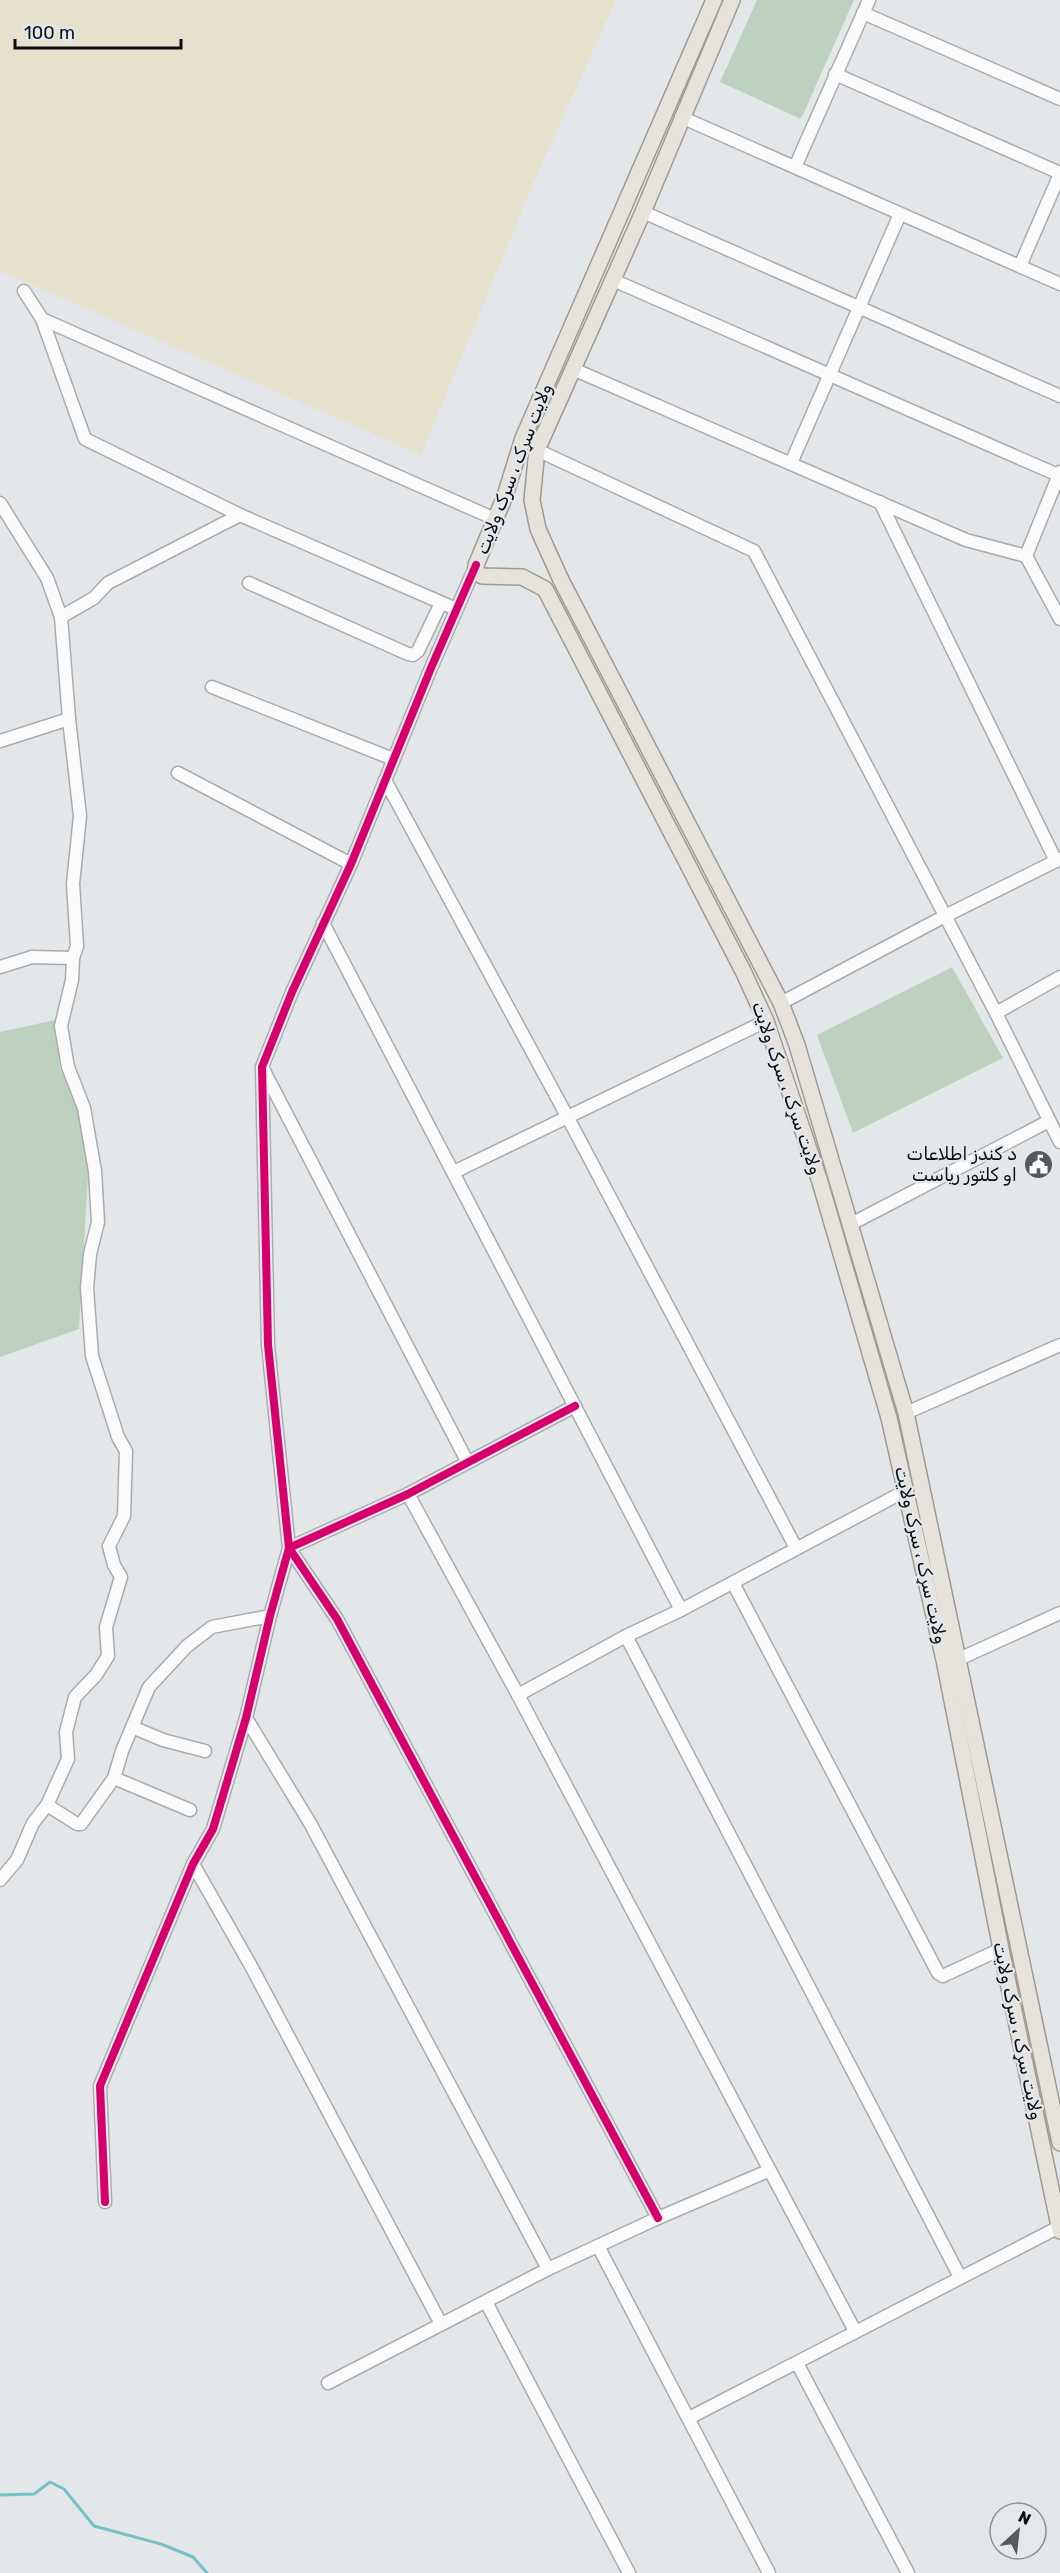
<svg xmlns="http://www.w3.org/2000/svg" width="1060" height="2573" font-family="Rubik,'Noto Naskh Arabic',sans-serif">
<rect width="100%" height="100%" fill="#e4e7ea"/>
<g fill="#bcd2bf">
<polygon points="757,0 854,0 801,119 720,82"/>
<polygon points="952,967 1003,1058 853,1133 817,1035"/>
<polygon points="55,1020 60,1069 81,1111 88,1177 79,1329 0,1357 0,1032"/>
</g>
<polygon fill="#e6e2ce" points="0,0 616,0 533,184 421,455 0,271"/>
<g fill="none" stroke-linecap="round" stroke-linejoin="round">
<polyline stroke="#76c1c8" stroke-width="3" points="0,2495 34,2494 50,2482 64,2489 94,2526 161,2544 193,2557 207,2573"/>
<defs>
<g id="minor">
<polyline points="863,13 1060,99"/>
<polyline points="835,74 1060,173"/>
<polyline points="681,117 1060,284"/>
<polyline points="795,167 869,0"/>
<polyline points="643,212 1060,396"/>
<polyline points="1020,266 1060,174"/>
<polyline points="613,280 1058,475"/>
<polyline points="24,291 42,319 85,439 240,515 456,609"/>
<polyline points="42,319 495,519"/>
<polyline points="573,369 966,540 1026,556 1060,619"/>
<polyline points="537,450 754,551 996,1013 1060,1142"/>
<polyline points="791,463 900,214"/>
<polyline points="880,502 1056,861"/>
<polyline points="0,503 47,578 61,617 69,719 80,816 73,884 77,946 73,958 72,980 61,1026 68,1067 84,1108 95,1171 98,1222 90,1254 87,1288 92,1356 118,1437 126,1451 124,1516 109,1546 114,1565 121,1577 106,1627 108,1656 96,1675 75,1697 66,1732 68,1759 47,1805 33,1823 17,1860 0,1880"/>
<polyline points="1026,556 1060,472"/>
<polyline points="249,583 408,654 413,655 418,651 441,603"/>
<polyline points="61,617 94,598 108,583 240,515"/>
<polyline points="212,687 393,759"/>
<polyline points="0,741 69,719"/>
<polyline points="178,773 351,864"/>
<polyline points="385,780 568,1118 796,1548"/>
<polyline points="323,923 681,1610"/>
<polyline points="0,967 32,957 73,958"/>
<polyline points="781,1003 945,916 1060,859"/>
<polyline points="996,1013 1060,977"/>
<polyline points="264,1071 467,1461"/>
<polyline points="454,1172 766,1021"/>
<polyline points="851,1224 1049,1121"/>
<polyline points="575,1406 408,1494 289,1548 337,1619 658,2218"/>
<polyline points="906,1413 1060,1345"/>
<polyline points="408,1494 518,1695 855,2331"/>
<polyline points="733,1583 938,1973 943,1976 947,1974 1001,1949"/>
<polyline points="626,1636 960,2277"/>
<polyline points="959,1659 1060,1613"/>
<polyline points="518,1695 626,1636 681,1610 907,1490"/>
<polyline points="246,1718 310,1823 548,2269"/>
<polyline points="132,1727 163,1740 205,1751"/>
<polyline points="114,1778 190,1810"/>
<polyline points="47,1805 77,1824 81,1824 114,1778 122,1751 149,1687 187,1646 212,1627 270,1616"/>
<polyline points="193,1864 251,1966 441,2324"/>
<polyline points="105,2202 100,2086 193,1864 213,1829 246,1718 270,1616 289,1548 268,1345 262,1067 292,992 351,864 431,668 476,565"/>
<polyline points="598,2246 769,2573"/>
<polyline points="486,2302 629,2573"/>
<polyline points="797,2363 908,2573"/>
<polyline points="328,2383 548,2269 658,2218 768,2171"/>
<polyline points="689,2418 1059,2227"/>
</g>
<g id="major">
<polyline points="714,0 523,438 505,496 476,565 476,571 482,576 522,577 545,589 743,971 766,1021 820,1182 889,1418 944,1660 1001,1949 1060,2231"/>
<polyline points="732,0 643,212 537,450 532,500 538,529 561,580 781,1003 797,1045 906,1413 1060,2143"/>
</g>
</defs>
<use href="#minor" stroke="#a9abad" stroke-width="15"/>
<use href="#major" stroke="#9f9b8f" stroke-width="18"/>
<use href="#minor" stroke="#fbfbfc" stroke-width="12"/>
<use href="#major" stroke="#e6e3dc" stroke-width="15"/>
<defs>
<g id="cycleway">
<polyline points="575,1406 408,1494 289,1548 337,1619 658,2218"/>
<polyline points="105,2202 100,2086 193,1864 213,1829 246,1718 270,1616 289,1548 268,1345 262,1067 292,992 351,864 431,668 476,565"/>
</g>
</defs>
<use href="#cycleway" stroke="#e2e8ec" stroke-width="11"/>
<use href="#cycleway" stroke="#d6006c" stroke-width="8"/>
</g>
<defs>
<symbol id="civic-disc" viewBox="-11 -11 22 22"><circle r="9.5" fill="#57595c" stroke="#e2e8ec"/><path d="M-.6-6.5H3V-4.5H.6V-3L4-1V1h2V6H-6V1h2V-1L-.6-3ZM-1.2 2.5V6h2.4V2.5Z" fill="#fff"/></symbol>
</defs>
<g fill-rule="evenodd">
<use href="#civic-disc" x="1022" y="1148" width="33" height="33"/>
</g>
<g text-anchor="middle" stroke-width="4.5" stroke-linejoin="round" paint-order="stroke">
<g font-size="18" fill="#0b0d0f" stroke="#e2e8ec">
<text transform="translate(514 469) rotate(-69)" y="6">ولایت سړک ، سرک ولایت</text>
<text transform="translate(787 1088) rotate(71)" y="6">ولایت سړک ، سرک ولایت</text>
<text transform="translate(921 1555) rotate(77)" y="6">ولایت سړک ، سرک ولایت</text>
<text transform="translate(1018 2031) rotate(78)" y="6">ولایت سړک ، سرک ولایت</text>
</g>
<g font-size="18" fill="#0b0d0f" stroke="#e2e8ec" text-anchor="end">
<text x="1017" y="1160">د کندز اطلاعات<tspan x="1017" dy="21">او کلتور ریاست</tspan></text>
</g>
</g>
<g transform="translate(1018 2531) rotate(27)"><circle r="28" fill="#e2e8ec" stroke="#8c9094" stroke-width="1.5"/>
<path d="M0-4.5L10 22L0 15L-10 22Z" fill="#57595c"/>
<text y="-9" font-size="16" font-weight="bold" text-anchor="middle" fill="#0b0d0f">N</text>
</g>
<path d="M15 39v9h166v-9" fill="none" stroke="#0b0d0f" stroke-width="3"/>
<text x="24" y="39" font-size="18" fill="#0b0d0f" stroke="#e2e8ec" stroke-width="4.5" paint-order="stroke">100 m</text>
</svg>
